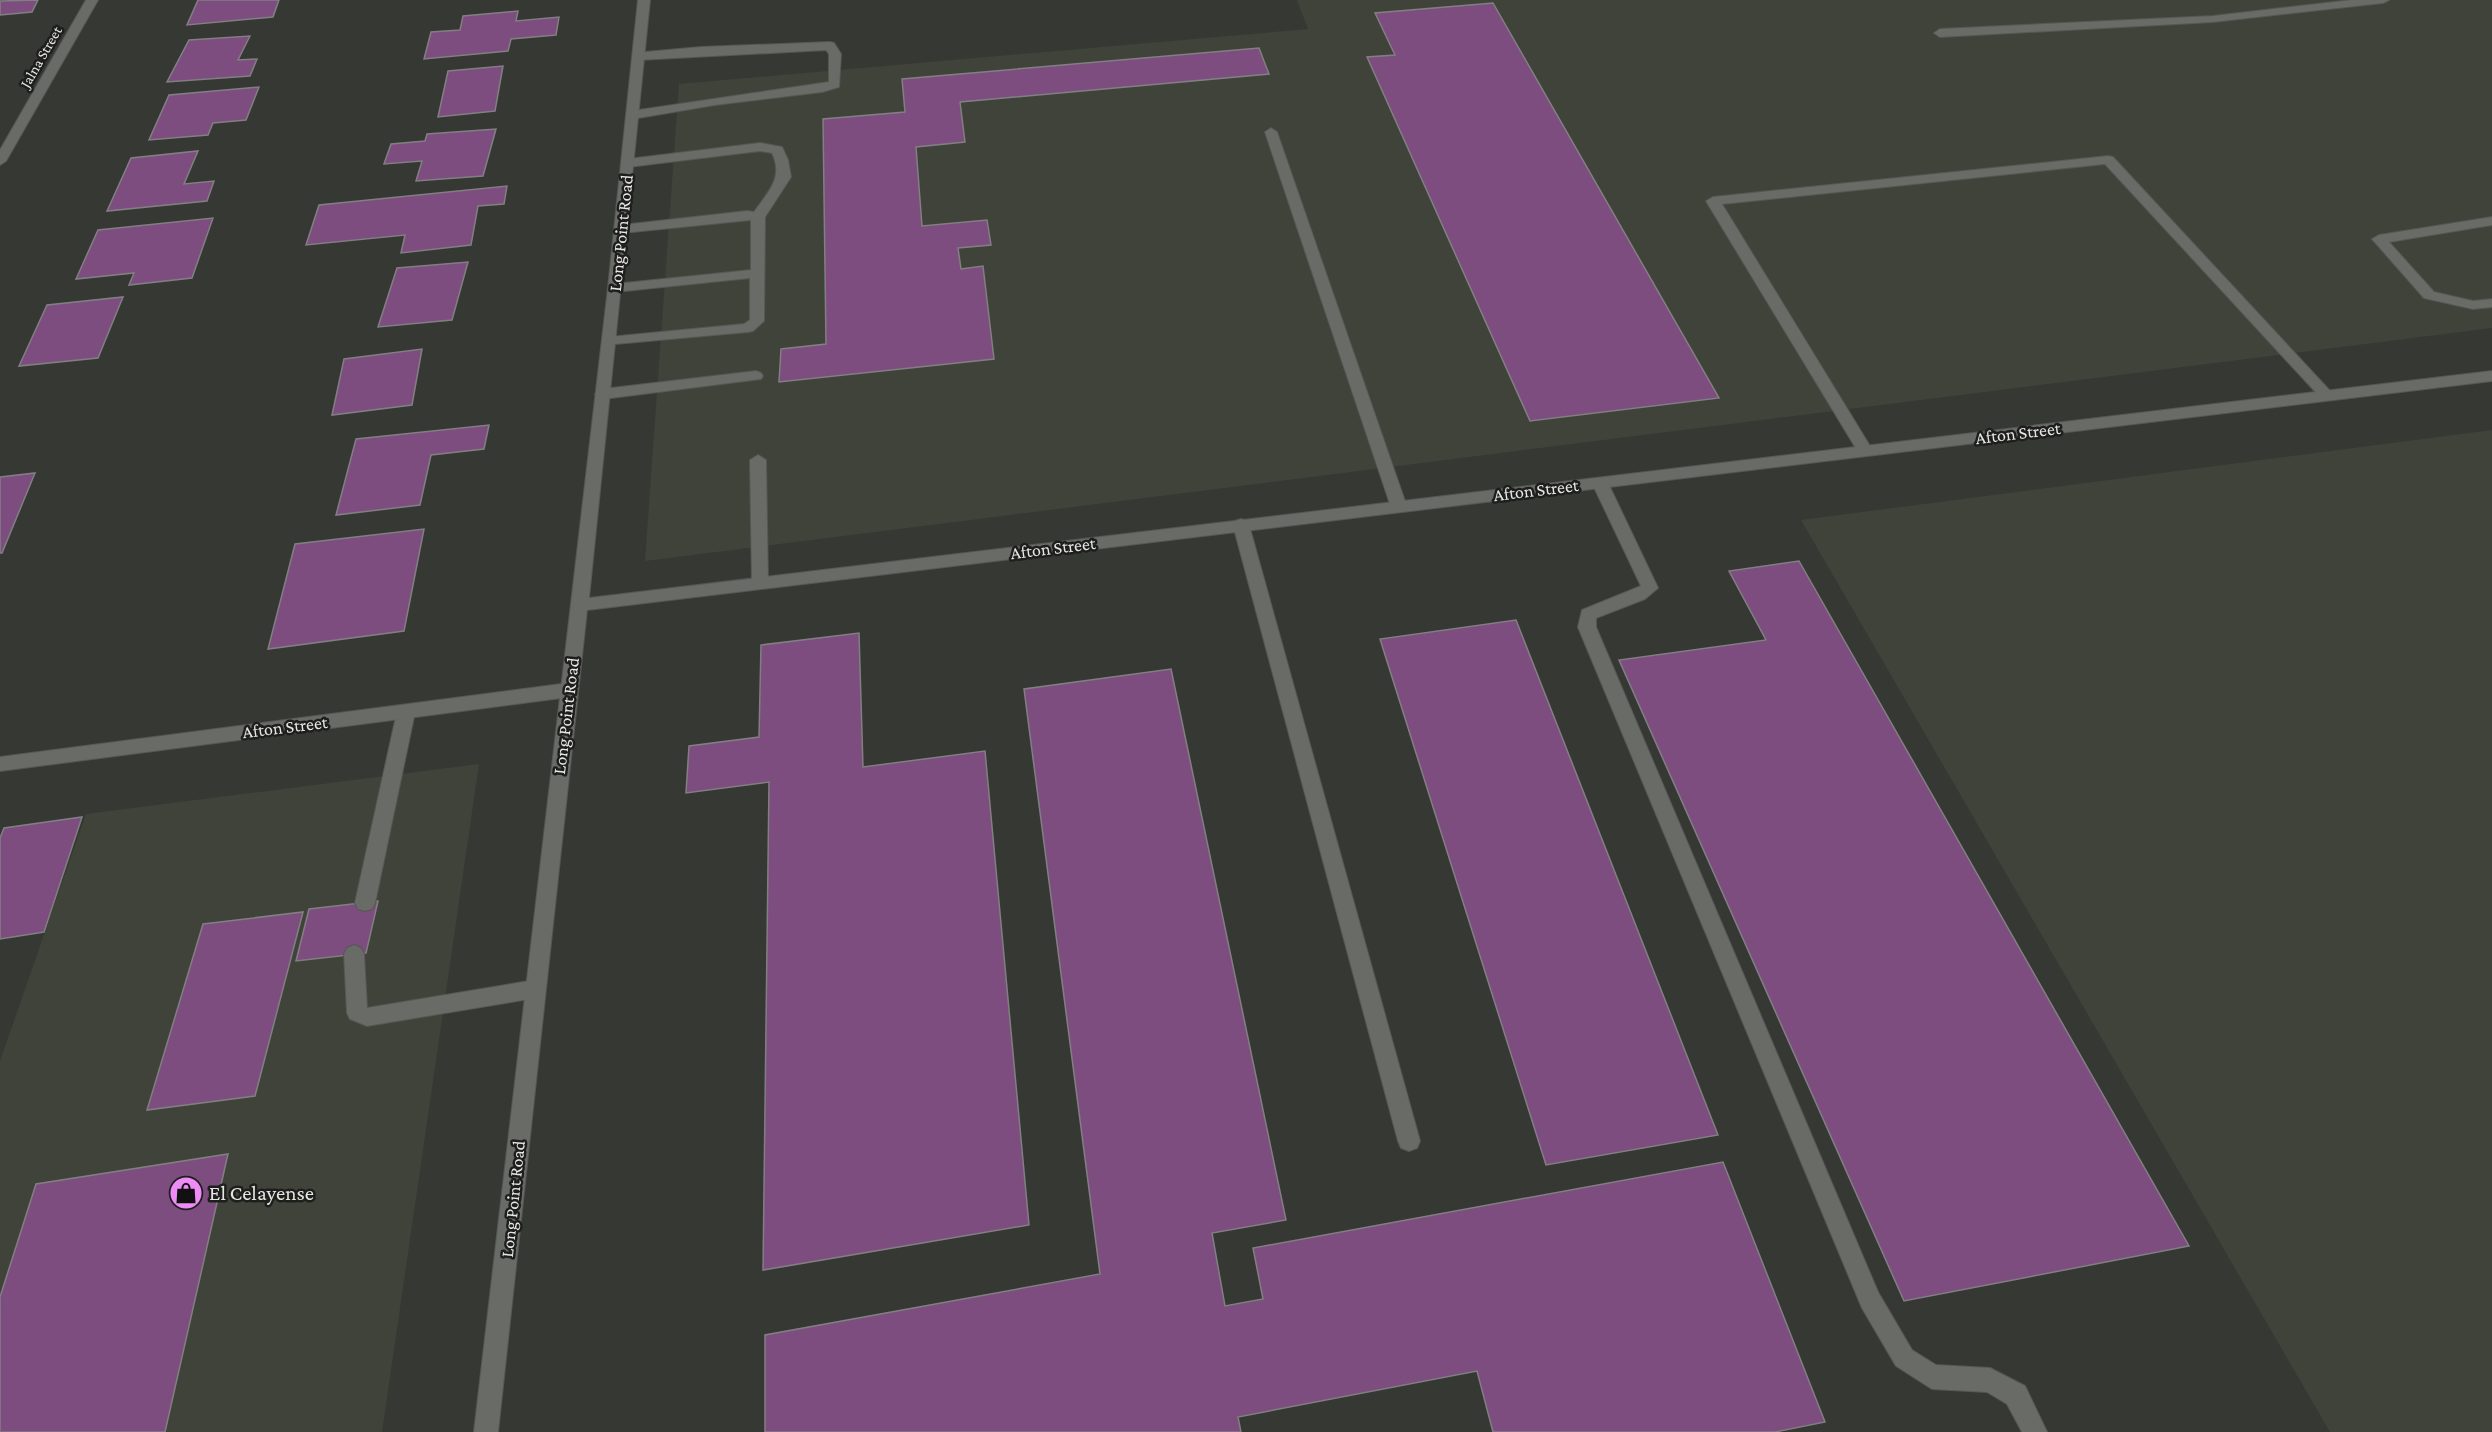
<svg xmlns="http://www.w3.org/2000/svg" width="2492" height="1432" font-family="'Crimson Pro',serif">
<rect width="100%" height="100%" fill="#363834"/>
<g fill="#40433a">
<polygon points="1297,0 2492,0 2492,328 645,561 679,84 1308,29"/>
<polygon points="2492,430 2492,1432 2330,1432 1801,520"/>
<polygon points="479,764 382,1432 0,1432 0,1061 86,814"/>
</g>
<g fill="#7d4d80" stroke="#827f82" stroke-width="1.5">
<polygon points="38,0 32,12 0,15 0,1"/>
<polygon points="198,0 279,0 273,17 187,25"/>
<polygon points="1493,3 1719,398 1530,421 1367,57 1395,55 1375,13"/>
<polygon points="518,11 516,21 559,17 556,35 511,39 508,51 424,59 431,32 460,30 463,16"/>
<polygon points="250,36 238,60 257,59 250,76 167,82 189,40"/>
<polygon points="1259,48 1269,74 960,102 965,142 916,147 922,226 987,220 991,245 958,248 961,269 983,266 994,359 779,382 781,349 826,344 823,119 905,112 902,79"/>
<polygon points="503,66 495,111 438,117 448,71"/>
<polygon points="259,87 246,120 213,123 208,135 149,140 169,95"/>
<polygon points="496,129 483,176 416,181 422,161 384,164 391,144 425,141 427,134"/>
<polygon points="198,151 184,184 214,181 207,201 107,211 131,158"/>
<polygon points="507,186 504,204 478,206 471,245 401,253 405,235 306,245 319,205"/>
<polygon points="213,218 192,278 129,285 134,273 76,279 98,230"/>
<polygon points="468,262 452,320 378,327 397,268"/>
<polygon points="123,297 98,358 19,366 47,305"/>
<polygon points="422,349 412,405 332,415 344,359"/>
<polygon points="489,425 484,449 431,455 420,505 336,515 356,439"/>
<polygon points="35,473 2,553 0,553 0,477"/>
<polygon points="424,529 404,631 268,649 295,544"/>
<polygon points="1799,561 2189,1246 1904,1301 1619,660 1766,640 1729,571"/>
<polygon points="1516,620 1718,1135 1546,1165 1380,639"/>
<polygon points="859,633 863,767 985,751 1029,1225 763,1270 769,782 686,793 689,746 759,737 761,645"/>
<polygon points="1171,669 1286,1220 1212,1233 1225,1306 1263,1299 1253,1248 1723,1162 1825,1422 1775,1432 1493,1432 1477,1371 1238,1417 1241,1432 765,1432 765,1335 1100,1274 1024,689"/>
<polygon points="82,817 44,932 0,939 0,838 4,828"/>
<polygon points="378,901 366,953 296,961 309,909"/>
<polygon points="303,912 255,1096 147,1110 203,924"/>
<polygon points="228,1154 165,1432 0,1432 0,1297 36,1184"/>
</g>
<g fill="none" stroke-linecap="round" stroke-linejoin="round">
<defs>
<g id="lane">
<polygon points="2352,0 2389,0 2383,3 2213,22 1940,37 1934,33 1940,29 2213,16"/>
<polygon points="830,42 834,43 841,54 839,87 822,92 715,105 632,119 626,115 632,111 829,82 829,54 826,50 638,60 634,59 634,53 701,47"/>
<polygon points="1271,128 1277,132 1407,507 1405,511 1393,511 1391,507 1265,132"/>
<path d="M 760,143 L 782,147 L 788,160 L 791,177 L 765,217 L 764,321 L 753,331 L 748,332 L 604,345 L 602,342 L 604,339 L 609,337 L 744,324 L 750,320 L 750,278 L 615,292 L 608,288 L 615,284 L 751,270 L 751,220 L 622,233 L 615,229 L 622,225 L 747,211 L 754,212 C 768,192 784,178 772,153 L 760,151 L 628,167 L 622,163 L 628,159 Z"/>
<polygon points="2108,156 2113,157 2332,393 2335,396 2332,399 2322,399 2105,164 1722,204 1873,451 1870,455 1860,455 1706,201 1713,197"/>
<polygon points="2492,217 2492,225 2389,242 2434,292 2473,301 2492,299 2492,307 2473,309 2424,298 2372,239 2379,235"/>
<polygon points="756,371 761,373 763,376 761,379 603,399 595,394 603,389"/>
<polygon points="758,455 766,460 768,583 766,587 754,587 752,583 750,460"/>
<polygon points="1600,478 1606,479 1608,483 1658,588 1645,599 1596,618 1596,627 1878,1292 1912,1350 1936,1365 1990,1368 2025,1386 2047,1432 2022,1432 2007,1404 1987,1392 1932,1389 1896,1366 1862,1308 1578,627 1582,610 1641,586 1592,483 1594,479"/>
<polygon points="1241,519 1247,521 1249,525 1420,1141 1417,1148 1409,1151 1401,1148 1398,1141 1233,525 1235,521"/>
<polygon points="406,705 412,707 415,712 375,903 372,909 365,911 358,909 355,903 397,712 400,707"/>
<polygon points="354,945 361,948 364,954 367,1008 535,980 542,983 545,989 542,995 535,998 367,1026 350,1019 347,1013 344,954 347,948"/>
</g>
<g id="street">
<polygon points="86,0 98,0 6,161 0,165 0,150"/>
<polygon points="569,683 575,685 578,690 575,695 569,697 0,771 0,757"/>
</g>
<polygon id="secondary" points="638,0 650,0 589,598 2492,371 2492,381 587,610 498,1432 474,1432 608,288"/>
</defs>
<use href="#lane" stroke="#565754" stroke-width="2"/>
<use href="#street" stroke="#565754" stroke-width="2"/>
<use href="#secondary" stroke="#565754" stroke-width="2"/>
<use href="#lane" fill="#696b67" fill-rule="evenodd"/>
<use href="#street" fill="#696b67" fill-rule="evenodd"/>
<use href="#secondary" fill="#696b67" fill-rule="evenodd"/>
</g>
<defs>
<symbol id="shop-disc" viewBox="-11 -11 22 22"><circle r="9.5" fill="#ef8bf6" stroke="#1e1f1d"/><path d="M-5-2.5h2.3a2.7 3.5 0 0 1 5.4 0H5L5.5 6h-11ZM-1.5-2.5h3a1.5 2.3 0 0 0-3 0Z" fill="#111"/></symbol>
</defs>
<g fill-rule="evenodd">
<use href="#shop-disc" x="167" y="1174" width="38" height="38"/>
</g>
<g text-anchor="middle" stroke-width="5" stroke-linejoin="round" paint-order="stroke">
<g font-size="15" fill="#e6e7e4" stroke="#1e1f1d">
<text transform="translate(41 57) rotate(-60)" y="5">Jalna Street</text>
</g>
<g font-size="18" fill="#e6e7e4" stroke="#1e1f1d">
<text transform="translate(621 233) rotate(-84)" y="6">Long Point Road</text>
<text transform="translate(2018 433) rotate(-7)" y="6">Afton Street</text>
<text transform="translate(1536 490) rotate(-7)" y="6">Afton Street</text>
<text transform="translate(1053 548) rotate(-7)" y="6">Afton Street</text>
<text transform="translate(566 716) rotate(-83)" y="6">Long Point Road</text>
<text transform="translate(285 727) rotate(-7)" y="6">Afton Street</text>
<text transform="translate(513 1199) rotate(-84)" y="6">Long Point Road</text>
</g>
<g font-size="21" fill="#e6e7e4" stroke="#1e1f1d" text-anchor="start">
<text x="209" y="1200">El Celayense</text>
</g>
</g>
</svg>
